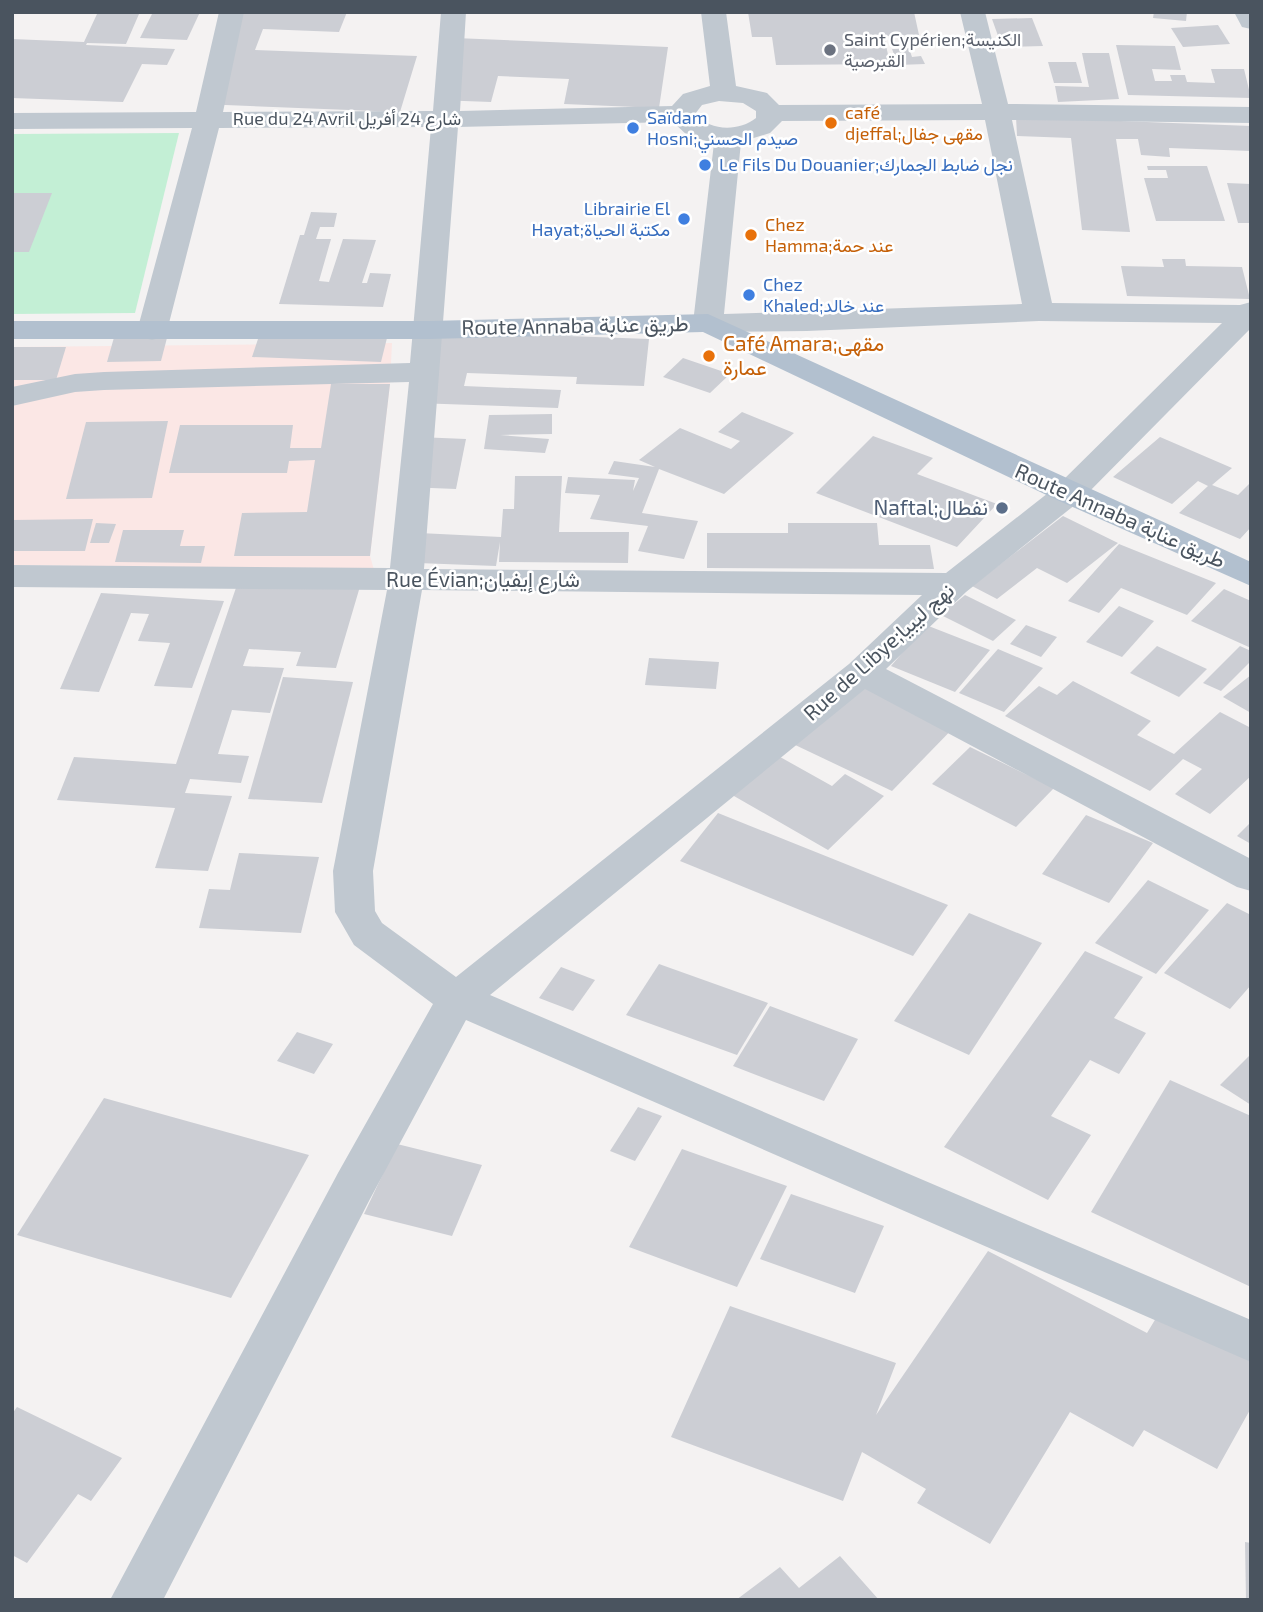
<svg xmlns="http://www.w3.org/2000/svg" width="1263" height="1612" font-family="'Exo 2',Vazirmatn,sans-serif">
<rect width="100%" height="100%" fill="#f4f2f2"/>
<polygon fill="#fbe7e5" points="392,343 390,384 370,556 374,570 12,565 12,347"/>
<polygon fill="#c3efd5" points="179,133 135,313 12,314 12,134"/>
<g fill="#ccced4">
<polygon points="153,12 200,12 187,40 140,38"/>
<polygon points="237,12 347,12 339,32 263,29 255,50 417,56 400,112 201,104"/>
<polygon points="748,12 914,12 919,35 884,36 890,64 776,65 772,37 752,37"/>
<polygon points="1154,12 1187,12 1186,21 1153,18"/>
<polygon points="97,14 139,14 126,44 87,43 86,45 175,49 167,65 142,64 123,102 12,98 12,39 84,42"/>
<polygon points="1032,18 1043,46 1002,47 992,19"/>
<polygon points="1218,25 1230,44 1183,47 1171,28"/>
<polygon points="455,38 668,47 659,108 564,104 569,79 498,76 491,102 437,100"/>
<polygon points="1116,45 1175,46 1181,70 1152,69 1155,81 1172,81 1170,75 1185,75 1187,82 1215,83 1211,69 1244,69 1251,98 1128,95"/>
<polygon points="909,48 912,57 921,56 925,64 898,65 892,49"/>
<polygon points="1082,53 1109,53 1119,99 1058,102 1055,86 1089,87"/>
<polygon points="1048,62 1076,62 1082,83 1054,83"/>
<polygon points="1016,117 1251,126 1251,151 1169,148 1170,157 1141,155 1138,139 1116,139 1130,232 1082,230 1071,138 1017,136"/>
<polygon points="1147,166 1207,166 1225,221 1156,221 1144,178 1168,178 1166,170 1148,170"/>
<polygon points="1227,183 1251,184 1251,223 1238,223"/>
<polygon points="12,193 52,193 29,252 12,252"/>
<polygon points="311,212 337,213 334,227 320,227 316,239 331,239 319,281 329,282 343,239 376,240 362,283 367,283 370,273 391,274 383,307 279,304 300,235 304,235"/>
<polygon points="1162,259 1185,259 1186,266 1242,267 1250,299 1127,296 1121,266 1164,267"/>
<polygon points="432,331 649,339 644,386 576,384 577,377 467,373 464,386 561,390 558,408 415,403"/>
<polygon points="260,333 387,338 381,362 252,357"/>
<polygon points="115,334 168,334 161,361 107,362"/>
<polygon points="12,347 66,347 56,380 12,380"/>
<polygon points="683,358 730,374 710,393 663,377"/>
<polygon points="331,384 390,384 370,556 234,556 242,513 307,512 315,460 289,461 287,473 169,473 180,425 293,425 290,448 321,448"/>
<polygon points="742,412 794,433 724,494 659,469 642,513 698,521 684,559 638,551 648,526 590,519 600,495 565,493 568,477 635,480 633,491 639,478 608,474 614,461 655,467 639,460 680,428 731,449 740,441 718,432"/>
<polygon points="552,414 552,434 500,435 549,439 545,453 484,449 489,415"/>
<polygon points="168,421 152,498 66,499 86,422"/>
<polygon points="873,436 933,458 917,474 997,504 957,547 816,493"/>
<polygon points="418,437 466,439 456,489 407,487"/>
<polygon points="1160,437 1232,468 1212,485 1238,495 1251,482 1251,527 1240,539 1179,513 1208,486 1198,481 1172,504 1113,477"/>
<polygon points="515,476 562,476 559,532 629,532 628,563 499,562 500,542 496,566 392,562 399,532 501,537 503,509 514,509"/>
<polygon points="1063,516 1118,543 1067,583 1037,568 997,599 972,586"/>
<polygon points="93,519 85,551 12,551 12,520"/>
<polygon points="96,523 116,524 109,543 90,543"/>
<polygon points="788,523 877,523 879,545 930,545 934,569 707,568 707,533 788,533"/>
<polygon points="123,530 184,530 180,546 205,546 201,563 115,562"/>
<polygon points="1119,544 1216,583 1187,615 1121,588 1099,613 1068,601"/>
<polygon points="240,576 361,583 336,668 296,666 301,652 249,649 243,666 284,668 270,713 232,710 218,754 249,756 241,783 190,779 185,793 232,796 208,871 155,868 175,808 57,800 74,757 176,764"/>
<polygon points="1224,589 1251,601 1251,648 1191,621"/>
<polygon points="101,593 224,601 192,688 154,686 170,643 138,641 149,614 131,613 99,692 60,689"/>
<polygon points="965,595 1016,620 993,641 941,615"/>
<polygon points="1119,606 1154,621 1122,657 1086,642"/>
<polygon points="926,625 990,650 955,692 891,666"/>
<polygon points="1026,625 1057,637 1041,657 1010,644"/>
<polygon points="1157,646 1207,669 1179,697 1130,673"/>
<polygon points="1240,646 1251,651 1251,661 1221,691 1203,683"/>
<polygon points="998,649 1043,668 1004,712 959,693"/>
<polygon points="649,658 719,662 716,689 645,685"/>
<polygon points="864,671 964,717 892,791 791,743"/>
<polygon points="1251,675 1251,713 1223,697"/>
<polygon points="283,677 353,682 322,803 248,799"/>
<polygon points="1073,681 1151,721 1137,735 1174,754 1220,712 1251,728 1251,776 1210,814 1175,794 1202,769 1183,759 1150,791 1005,716 1039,686 1057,695"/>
<polygon points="970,747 1054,788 1016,827 932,784"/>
<polygon points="773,753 832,786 845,774 884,796 828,850 727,792"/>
<polygon points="718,813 948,905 913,956 680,861"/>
<polygon points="1086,815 1153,843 1109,903 1042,874"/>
<polygon points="1251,822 1251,844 1237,836"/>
<polygon points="239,853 319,857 301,933 199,928 209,889 230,890"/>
<polygon points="1148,880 1209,910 1156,974 1095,943"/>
<polygon points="1227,903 1251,915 1251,985 1230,1009 1164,973"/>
<polygon points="969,913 1042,943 969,1055 894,1021"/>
<polygon points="1085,951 1143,977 1114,1018 1146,1033 1119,1074 1090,1060 1051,1116 1091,1135 1048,1200 944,1147"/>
<polygon points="659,964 768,1003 737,1055 626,1015"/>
<polygon points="561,967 595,980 573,1011 539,998"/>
<polygon points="770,1006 858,1039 824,1101 733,1066"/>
<polygon points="297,1032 333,1044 314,1074 277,1061"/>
<polygon points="1251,1054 1251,1105 1220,1085"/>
<polygon points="1170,1080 1251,1116 1251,1287 1091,1212"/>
<polygon points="104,1098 309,1155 231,1298 17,1235"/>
<polygon points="638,1107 662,1116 635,1161 610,1151"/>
<polygon points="397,1144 482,1165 452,1236 364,1214"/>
<polygon points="682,1149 787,1186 737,1287 629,1247"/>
<polygon points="791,1194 884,1226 855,1293 760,1259"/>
<polygon points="988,1251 1147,1333 1167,1300 1251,1344 1251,1408 1217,1469 1144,1430 1133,1447 1070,1412 990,1544 917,1503 926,1489 862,1452 843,1501 671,1437 730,1306 896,1363 876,1415"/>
<polygon points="17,1407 122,1458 91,1501 78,1494 27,1563 12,1555 12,1414"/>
<polygon points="1245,1542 1251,1543 1251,1600 1246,1600"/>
<polygon points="840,1556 879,1600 736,1600 780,1567 799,1588"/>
</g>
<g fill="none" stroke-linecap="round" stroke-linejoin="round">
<g fill="#c0c8d0" fill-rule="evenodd">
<path d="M 219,12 L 244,12 L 223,112 L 433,111 L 441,12 L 466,12 L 460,111 L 672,106 L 683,94 L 710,86 L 701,12 L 726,12 L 736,86 L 767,93 L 779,105 L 982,104 L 960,12 L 985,12 L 1008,104 L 1251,107 L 1251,123 L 1012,120 L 1052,303 L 1240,305 L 1251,302 L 1251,328 L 1081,500 L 966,592 L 886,669 L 1251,859 L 1251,891 L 1237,887 L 865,689 L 490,995 L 1251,1320 L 1251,1362 L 466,1020 L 370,1199 L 163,1600 L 110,1600 L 338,1173 L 433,1004 L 354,945 L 335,912 L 333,871 L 387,590 L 12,587 L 12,565 L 390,568 L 409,382 L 104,390 L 75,392 L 12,406 L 12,387 L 75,374 L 104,372 L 410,363 L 431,127 L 219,128 L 167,331 L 163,337 L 152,340 L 141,337 L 137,331 L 192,128 L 12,129 L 12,113 L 196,112 ZM 719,101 L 743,103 L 756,111 L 756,118 C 738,132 710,131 695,114 L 702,105 ZM 985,120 L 1022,304 L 724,314 L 741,142 L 770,133 L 782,121 ZM 673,122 L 688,136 L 714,143 L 693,323 L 697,329 L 708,332 L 807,331 L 1039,321 L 1222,323 L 1057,486 L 946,573 L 424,569 L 458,127 ZM 422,590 L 922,595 L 849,664 L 456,977 L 382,923 L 375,911 L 373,871 Z"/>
<polygon points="1234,12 1251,12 1251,29 1242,27"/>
</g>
<polygon fill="#b2c0cf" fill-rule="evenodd" points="708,314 1251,562 1251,586 1057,500 703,332 429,339 12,339 12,321 429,321"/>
</g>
<circle fill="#6b7280" stroke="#fff" stroke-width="2.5" cx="830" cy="50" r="7"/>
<g fill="#e8710a" stroke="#fff" stroke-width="2.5">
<circle cx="831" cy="123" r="7"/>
<circle cx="751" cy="235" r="7"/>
<circle cx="709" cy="356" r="7"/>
</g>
<g fill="#3f7fe0" stroke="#fff" stroke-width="2.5">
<circle cx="633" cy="128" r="7"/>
<circle cx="705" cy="165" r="7"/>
<circle cx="684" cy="219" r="7"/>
<circle cx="749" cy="295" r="7"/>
</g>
<circle fill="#5c6f8a" stroke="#fff" stroke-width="2.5" cx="1002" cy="508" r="7"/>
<g text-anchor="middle" stroke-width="5" stroke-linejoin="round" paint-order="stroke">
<g font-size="18" fill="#5b616d" stroke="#fff" text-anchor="start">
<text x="844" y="46">Saint Cypérien;الكنيسة<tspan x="844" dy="21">القبرصية</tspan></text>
</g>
<g font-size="18" fill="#c56008" stroke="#fff" text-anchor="start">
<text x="845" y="119">café<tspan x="845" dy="21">djeffal;مقهى جفال</tspan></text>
<text x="765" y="231">Chez<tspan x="765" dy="21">Hamma;عند حمة</tspan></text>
</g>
<g font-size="18" fill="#366cbe" stroke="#fff" text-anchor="start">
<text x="647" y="124">Saïdam<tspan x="647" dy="21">Hosni;صيدم الحسني</tspan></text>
<text x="719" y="171">Le Fils Du Douanier;نجل ضابط الجمارك</text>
<text x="670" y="215" text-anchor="end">Librairie El<tspan x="670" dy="21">Hayat;مكتبة الحياة</tspan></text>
<text x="763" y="291">Chez<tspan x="763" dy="21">Khaled;عند خالد</tspan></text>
</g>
<g font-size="18" fill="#4a545f" stroke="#fff">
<text x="347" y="125">Rue du 24 Avril شارع 24 أفريل</text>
</g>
<g font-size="21" fill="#4a545f" stroke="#fff">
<text transform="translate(575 326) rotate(-1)" y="7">Route Annaba طريق عنابة</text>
<text transform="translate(1120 516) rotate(24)" y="7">Route Annaba طريق عنابة</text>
<text x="483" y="587">Rue Évian;شارع إيفيان</text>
<text transform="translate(879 652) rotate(-42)" y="7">Rue de Libye;نهج ليبيا</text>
</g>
<g font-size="21" fill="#c56008" stroke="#fff" text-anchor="start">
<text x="723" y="351">Café Amara;مقهى<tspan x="723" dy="24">عمارة</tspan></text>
</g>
<g font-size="21" fill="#4e5e75" stroke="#fff" text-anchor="end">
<text x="988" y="515">Naftal;نفطال</text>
</g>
</g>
<rect width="1263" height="1612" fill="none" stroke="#4a545f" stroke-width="28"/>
</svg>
